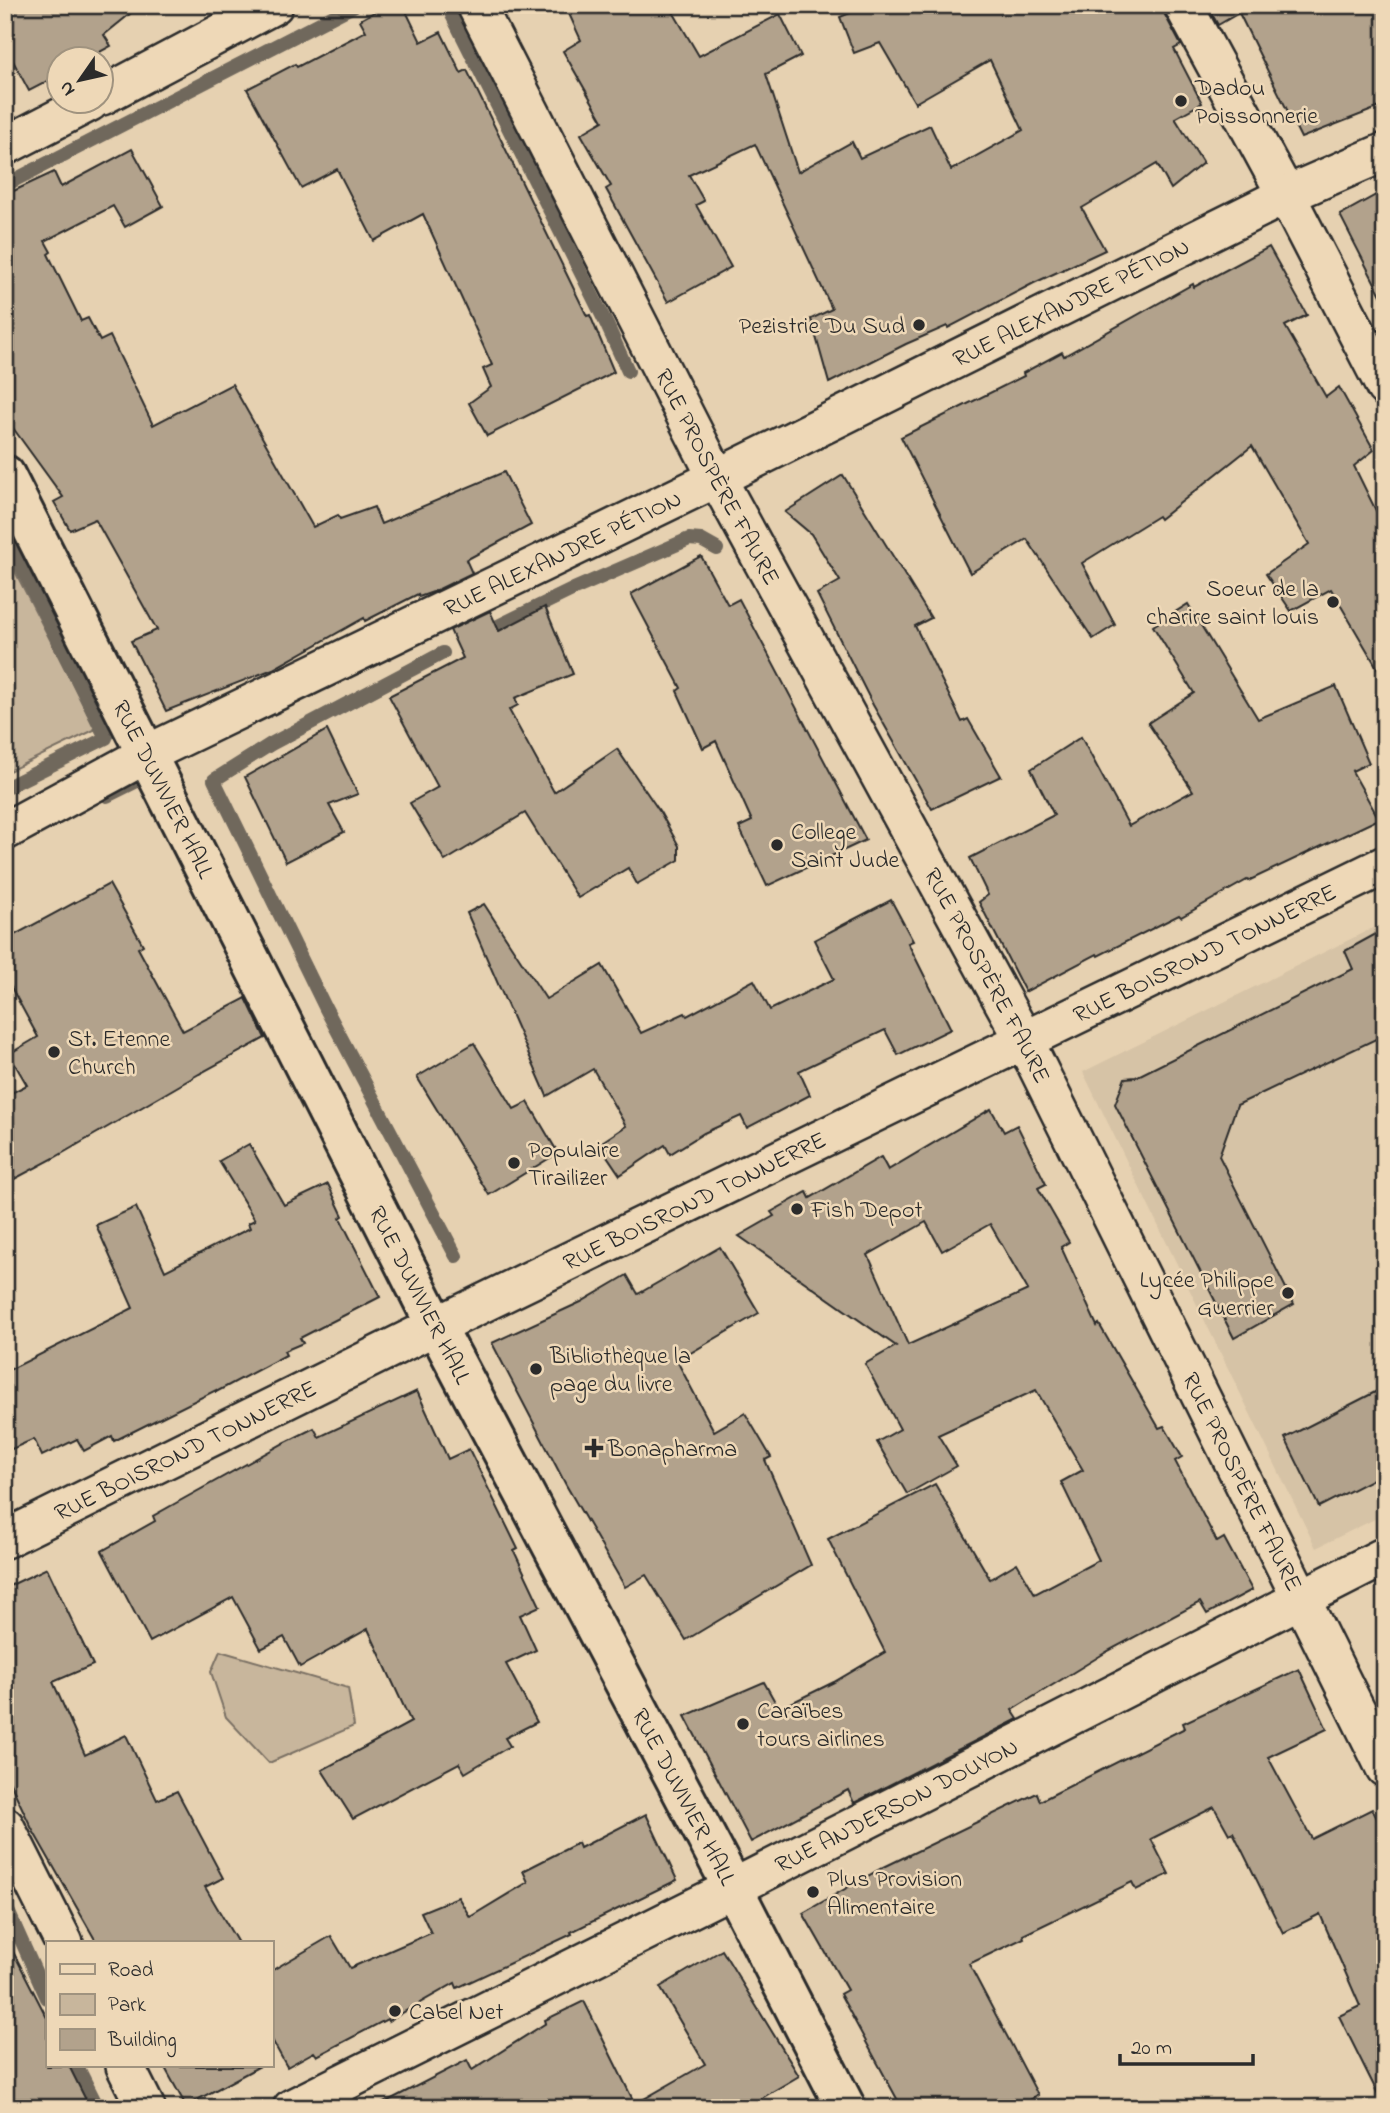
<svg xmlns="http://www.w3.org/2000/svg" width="1390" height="2113" font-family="'Indie Flower',sans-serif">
<rect width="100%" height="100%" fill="#e6d1b1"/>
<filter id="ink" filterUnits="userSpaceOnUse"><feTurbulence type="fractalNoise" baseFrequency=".0143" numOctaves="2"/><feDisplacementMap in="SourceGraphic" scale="14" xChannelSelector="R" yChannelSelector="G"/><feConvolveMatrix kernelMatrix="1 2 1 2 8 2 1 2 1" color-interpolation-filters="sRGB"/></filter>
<g filter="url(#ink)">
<polygon fill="#d6c3a6" points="1385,922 1385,1514 1316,1548 1083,1072"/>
<g fill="#c8b69c" stroke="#7a7064" stroke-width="2">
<polygon points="5,552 96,729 5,773"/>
<polygon points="220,1651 348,1688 354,1726 269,1763 226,1717 211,1672"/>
</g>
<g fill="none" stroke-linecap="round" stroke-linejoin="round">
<g stroke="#6f675c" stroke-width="14">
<polyline points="447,5 607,325 628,371"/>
<polyline points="5,185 355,5"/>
<polyline points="5,534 106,738 5,788"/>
<polyline points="496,627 574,589 689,539 701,540 717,549"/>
<polyline points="443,653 271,744 214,780 325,1007 456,1256"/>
<polyline points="107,796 155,772"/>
<polyline points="5,1904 47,1998"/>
<polyline points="77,2066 98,2108"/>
</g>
</g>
<g fill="#b2a28c" stroke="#2b2b2b" stroke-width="2" fill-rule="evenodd">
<polygon points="5,5 141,5 104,35 111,46 85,60 60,60 60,75 29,91 5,46"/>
<polygon points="387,5 403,5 421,42 441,32 461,73 467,70 587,316 590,315 614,372 487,436 469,403 491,387 483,369 492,365 423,214 374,241 337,169 301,188 247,89 295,64 297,67 366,31 360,20"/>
<polygon points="565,5 669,5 699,56 780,14 801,56 766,74 798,172 852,142 860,158 930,125 951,170 1023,130 990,60 915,103 880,43 854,53 840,17 870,5 1162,5 1165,15 1181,45 1174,49 1202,103 1175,118 1203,163 1171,189 1157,164 1082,208 1105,250 1034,283 948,328 947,326 906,344 829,383 811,319 832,309 755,144 689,175 704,201 696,205 731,267 668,302 606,189 611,186 581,134 603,121 563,51 581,40"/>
<polygon points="1207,5 1385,5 1385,105 1301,138 1239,13 1218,25"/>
<polygon points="132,149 163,206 125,227 113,206 45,241 51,252 48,254 81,321 88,318 100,341 110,336 153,425 232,384 313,527 338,515 340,519 374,507 381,524 504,472 531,525 466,560 472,573 433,592 419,597 418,594 365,621 364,618 273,669 166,711 131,641 157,630 95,519 70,530 54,502 63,497 5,417 5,195 54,172 61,187"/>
<polygon points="1385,190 1385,303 1340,215"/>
<polygon points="1269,247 1307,315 1285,326 1326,397 1339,387 1374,450 1354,466 1385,529 1385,681 1331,589 1291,611 1266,574 1309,544 1252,446 1160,519 1158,516 1082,563 1115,625 1093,639 1027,539 970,573 901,437 1024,376 1023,373 1062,352 1064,356 1193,284 1194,287"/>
<polygon points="843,475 931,618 915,626 962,722 968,719 1001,776 932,809 873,705 817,594 840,581 811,534 785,512"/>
<polygon points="701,556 728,605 739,599 866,840 767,886 739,827 752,821 716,741 703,748 677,691 681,688 631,594"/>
<polygon points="1188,604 1258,719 1336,686 1369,763 1352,771 1379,819 1248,881 1247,880 1181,917 1179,915 1098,956 1097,954 1025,992 979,902 988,895 970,858 1054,815 1031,769 1081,737 1129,826 1193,791 1148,723 1194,693 1153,626"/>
<polygon points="545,607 573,674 515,698 518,705 509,710 554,792 617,749 660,812 679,846 679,860 637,884 628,868 578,898 525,813 445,861 410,803 438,787 389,696 463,658 450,630 490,611 499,631"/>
<polygon points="327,730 358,794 329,805 344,832 286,862 245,777"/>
<polygon points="109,884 143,945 138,948 183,1031 246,998 265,1038 199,1074 56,1157 5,1184 5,1096 27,1085 9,1054 38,1037 5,976 5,940"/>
<polygon points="891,900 913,941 908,943 951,1029 898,1055 885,1030 799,1071 810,1095 747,1128 741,1116 704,1133 670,1154 665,1145 620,1175 599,1144 626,1126 593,1069 547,1096 467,913 484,904 546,999 602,965 641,1033 685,1013 687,1016 754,980 770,1010 834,979 814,940"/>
<polygon points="1385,929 1385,1042 1382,1036 1237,1105 1219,1156 1294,1304 1234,1338 1115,1104 1125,1078 1136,1077 1353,969 1345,951"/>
<polygon points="474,1043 514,1109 528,1102 558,1153 489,1195 417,1077"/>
<path d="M 991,1109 L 1004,1132 L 1017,1125 L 1046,1184 L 1038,1188 L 1069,1242 L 1061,1247 L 1097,1326 L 1099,1324 L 1159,1428 L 1164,1426 L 1182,1457 L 1175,1461 L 1217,1542 L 1224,1538 L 1252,1590 L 1207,1614 L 1200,1602 L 1108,1651 L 1012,1710 L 1018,1719 L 854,1803 L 848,1790 L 751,1842 L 685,1716 L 764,1682 L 779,1709 L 834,1682 L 885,1652 L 828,1539 L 935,1484 L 990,1579 L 1017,1563 L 1035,1594 L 1099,1560 L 1061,1482 L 1083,1470 L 1036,1390 L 938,1435 L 957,1466 L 907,1494 L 877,1442 L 900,1429 L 865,1364 L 896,1346 L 739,1236 L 774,1216 L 771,1212 L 807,1192 L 810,1198 L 881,1157 L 888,1170 ZM 926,1222 L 942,1251 L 990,1224 L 1028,1290 L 908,1345 L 868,1255 Z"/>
<polygon points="249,1144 284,1205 328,1184 343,1216 340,1218 380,1297 300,1338 303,1343 284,1351 286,1355 216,1392 216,1390 114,1441 112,1436 84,1451 77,1439 42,1456 34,1439 5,1452 5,1372 133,1308 96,1225 136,1207 165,1271 250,1228 248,1223 255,1220 219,1161"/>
<polygon points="720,1247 759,1313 677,1361 714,1431 745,1413 771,1457 765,1460 811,1565 686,1640 646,1575 625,1587 566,1485 492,1343 581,1302 627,1275 638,1294"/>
<polygon points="1385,1387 1385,1473 1319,1507 1285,1438"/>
<polygon points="417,1391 448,1459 469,1449 518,1549 514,1551 540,1606 520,1615 536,1650 506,1664 537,1722 505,1738 510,1746 465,1773 459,1763 353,1819 322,1770 411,1722 368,1629 300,1667 284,1637 261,1649 233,1597 150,1642 102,1551 155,1521 153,1516 176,1503 284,1443 314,1428 319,1437"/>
<polygon points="47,1568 93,1665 53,1682 85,1755 126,1735 157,1800 177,1791 223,1878 205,1887 238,1943 97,1943 32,1829 5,1772 5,1588"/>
<polygon points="1299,1669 1327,1729 1268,1757 1312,1839 1372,1809 1385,1833 1385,2108 1339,2016 1360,2006 1320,1914 1283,1933 1233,1832 1229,1834 1214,1807 1151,1839 1169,1874 1136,1890 1132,1882 1023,1935 1024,1938 969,1964 1038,2095 1016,2108 902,2108 840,1994 847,1990 803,1913 882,1868 1037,1793 1040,1801 1185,1728 1183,1723"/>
<polygon points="646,1814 677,1880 571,1932 572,1934 457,1988 455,1983 388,2021 387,2019 317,2056 314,2052 287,2067 271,2038 271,1971 331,1936 350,1968 431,1933 421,1912 458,1897 470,1917 528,1882 523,1871 578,1843 580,1848"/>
<polygon points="5,1936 47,2018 47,2066 69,2066 90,2108 5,2108"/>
<polygon points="722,1950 799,2076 745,2108 374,2108 467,2060 472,2070 546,2023 545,2020 584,2001 635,2104 705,2064 660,1987"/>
<polygon points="164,2066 260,2066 186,2106"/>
</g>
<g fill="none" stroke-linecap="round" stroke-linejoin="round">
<defs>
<g id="street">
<path id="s1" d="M 476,5 L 717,478 L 1024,1040 L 1385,1768"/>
<polyline points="1183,5 1286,195 1385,387"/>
<polyline points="102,96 274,5"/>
<polyline points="5,146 90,102"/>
<path id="s2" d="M 5,831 L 147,754 L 717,478 L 1286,195 L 1385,152"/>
<path id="s3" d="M 5,1539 L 436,1326 L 1385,865"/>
<polyline points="5,1826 64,1943"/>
<polyline points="125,2066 146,2108"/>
<path id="s4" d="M 292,2108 L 733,1888 L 1385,1556"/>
</g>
<g id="secondary">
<path id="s5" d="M 5,475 L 436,1326 L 733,1888 L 846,2108"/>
</g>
</defs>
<use href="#street" stroke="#2b2b2b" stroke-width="42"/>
<use href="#secondary" stroke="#2b2b2b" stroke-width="44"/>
<use href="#street" stroke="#eed8b7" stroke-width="37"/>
<use href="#secondary" stroke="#eed8b7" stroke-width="38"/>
</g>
</g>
<g fill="#2b2b2b" stroke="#eed8b7" stroke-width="2.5">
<circle cx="1181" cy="101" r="7"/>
<circle cx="919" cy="325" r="7"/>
<circle cx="1333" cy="602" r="7"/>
<circle cx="777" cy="845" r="7"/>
<circle cx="54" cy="1052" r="7"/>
<circle cx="514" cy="1163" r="7"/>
<circle cx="797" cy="1209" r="7"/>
<circle cx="1288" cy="1293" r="7"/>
<circle cx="536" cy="1369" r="7"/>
<path d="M590.5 1437.5h7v7h7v7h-7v7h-7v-7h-7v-7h7z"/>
<circle cx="743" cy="1724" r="7"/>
<circle cx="813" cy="1892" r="7"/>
<circle cx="395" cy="2011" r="7"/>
</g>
<g text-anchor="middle" stroke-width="5" stroke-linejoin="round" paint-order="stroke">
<g font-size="24" fill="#2b2b2b" stroke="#eed8b7" text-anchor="start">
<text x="1195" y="95">Dadou<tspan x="1195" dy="28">Poissonnerie</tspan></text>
<text x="905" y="333" text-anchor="end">Pezistrie Du Sud</text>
<text x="1319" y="596" text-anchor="end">Soeur de la<tspan x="1319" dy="28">charire saint louis</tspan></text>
<text x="791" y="839">College<tspan x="791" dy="28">Saint Jude</tspan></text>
<text x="68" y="1046">St. Etenne<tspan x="68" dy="28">Church</tspan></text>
<text x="528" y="1157">Populaire<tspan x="528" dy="28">Tirailizer</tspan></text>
<text x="811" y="1217">Fish Depot</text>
<text x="1274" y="1287" text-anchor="end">Lycée Philippe<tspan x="1274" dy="28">Guerrier</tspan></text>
<text x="550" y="1363">Bibliothèque la<tspan x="550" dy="28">page du livre</tspan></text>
<text x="608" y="1456">Bonapharma</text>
<text x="757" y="1718">Caraïbes<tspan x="757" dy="28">tours airlines</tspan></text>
<text x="827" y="1886">Plus Provision<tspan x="827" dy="28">Alimentaire</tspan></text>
<text x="409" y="2019">Cabel Net</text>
</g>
<g font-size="24" fill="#2b2b2b" stroke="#eed8b7">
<text dy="8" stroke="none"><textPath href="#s2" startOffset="1190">RUE ALEXANDRE PÉTION</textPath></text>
<text dy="8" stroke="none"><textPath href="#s1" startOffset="530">RUE PROSPÈRE FAURE</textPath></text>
<text dy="8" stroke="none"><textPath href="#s2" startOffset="623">RUE ALEXANDRE PÉTION</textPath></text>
<text dy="8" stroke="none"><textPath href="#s5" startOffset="352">RUE DUVIVIER HALL</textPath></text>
<text dy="8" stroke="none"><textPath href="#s3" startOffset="1335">RUE BOISROND TONNERRE</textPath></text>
<text dy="8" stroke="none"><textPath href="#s1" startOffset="1097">RUE PROSPÈRE FAURE</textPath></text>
<text dy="8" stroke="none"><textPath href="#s3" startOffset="768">RUE BOISROND TONNERRE</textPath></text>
<text dy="8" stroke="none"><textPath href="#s5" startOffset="919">RUE DUVIVIER HALL</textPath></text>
<text dy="8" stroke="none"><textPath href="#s3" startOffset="201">RUE BOISROND TONNERRE</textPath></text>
<text dy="8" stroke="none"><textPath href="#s1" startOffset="1664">RUE PROSPÈRE FAURE</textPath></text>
<text dy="8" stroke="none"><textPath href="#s5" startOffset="1486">RUE DUVIVIER HALL</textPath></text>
<text dy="8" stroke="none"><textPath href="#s4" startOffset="676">RUE ANDERSON DOUYON</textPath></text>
</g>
</g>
<rect width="1390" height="2113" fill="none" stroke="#eed8b7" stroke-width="28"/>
<rect x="14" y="14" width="1362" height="2085" fill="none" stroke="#2b2b2b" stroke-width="2.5" filter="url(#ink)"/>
<rect x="46" y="1941" width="228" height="126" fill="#eed8b7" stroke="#a0937f" stroke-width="2"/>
<rect x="60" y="1964" width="35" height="10" fill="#eed8b7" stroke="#a0937f" stroke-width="2"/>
<text x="108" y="1976" font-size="21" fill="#2b2b2b">Road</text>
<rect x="60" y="1994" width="35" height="21" fill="#c8b69c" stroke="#a0937f" stroke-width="2"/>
<text x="108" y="2011" font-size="21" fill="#2b2b2b">Park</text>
<rect x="60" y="2029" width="35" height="21" fill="#b2a28c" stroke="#a0937f" stroke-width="2"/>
<text x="108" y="2046" font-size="21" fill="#2b2b2b">Building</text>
<g transform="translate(80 80) rotate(236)"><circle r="33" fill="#eed8b7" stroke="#a0937f" stroke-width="2"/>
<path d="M0-5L12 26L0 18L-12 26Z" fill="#2b2b2b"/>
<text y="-10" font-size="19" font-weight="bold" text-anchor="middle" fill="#2b2b2b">N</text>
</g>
<path d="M1120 2054v10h133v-10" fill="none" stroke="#2b2b2b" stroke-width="3.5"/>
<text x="1131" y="2054" font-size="21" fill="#2b2b2b" stroke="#eed8b7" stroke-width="5" paint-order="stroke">20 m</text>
</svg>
